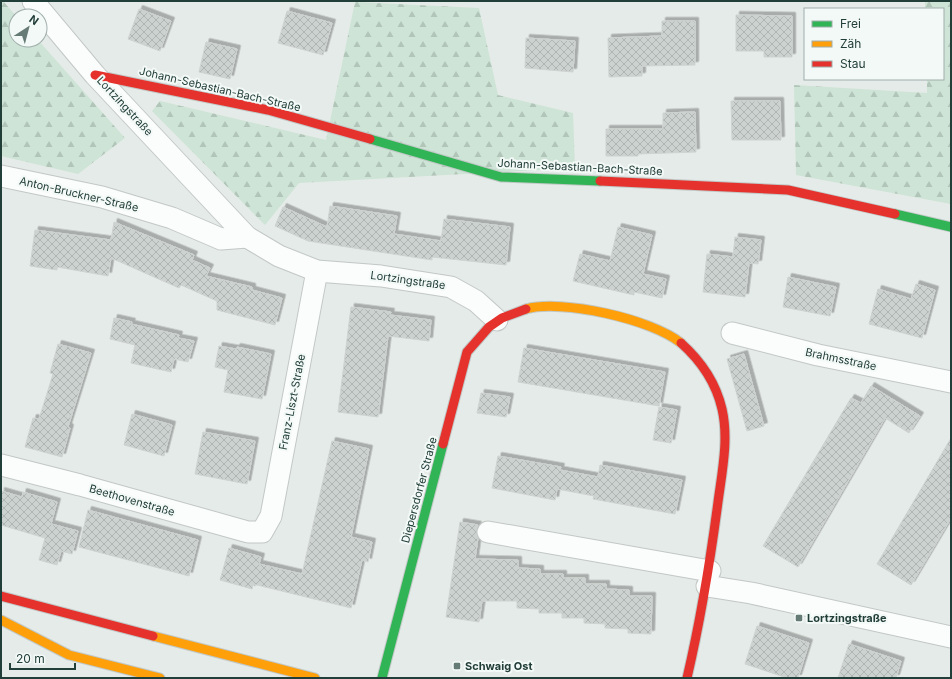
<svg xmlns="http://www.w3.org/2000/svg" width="952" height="679" font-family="Inter,sans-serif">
<defs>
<pattern id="forest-firs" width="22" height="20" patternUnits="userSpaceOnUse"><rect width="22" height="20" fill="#cee4d6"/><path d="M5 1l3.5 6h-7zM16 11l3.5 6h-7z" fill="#b1c5b8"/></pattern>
<pattern id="building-cross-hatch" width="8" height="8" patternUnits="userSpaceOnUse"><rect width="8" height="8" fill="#ccd2d0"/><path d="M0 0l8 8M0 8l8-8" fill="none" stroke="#afb5b3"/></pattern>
<filter id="shadow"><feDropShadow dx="3.5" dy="-3.5" stdDeviation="0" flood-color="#0004"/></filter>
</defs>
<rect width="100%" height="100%" fill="#e5ebe8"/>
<g fill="url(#forest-firs)">
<polygon points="1,1 3,1 16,16 16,40 38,40 125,138 78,174 1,156"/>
<polygon points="925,1 951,1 951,204 796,175 794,85 927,93 927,79 943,79 943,9 925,9"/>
<polygon points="355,2 479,8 498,95 573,113 575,168 299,183 265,225 152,111 160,101 326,140"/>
</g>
<g fill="url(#building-cross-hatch)" stroke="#ced3d1" filter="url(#shadow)">
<polygon points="139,9 171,21 160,51 128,39"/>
<polygon points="287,11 332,23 323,55 278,43"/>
<polygon points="736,15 792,16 792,57 764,57 764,51 736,51"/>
<polygon points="662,21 695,21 695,65 642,66 642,76 609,77 608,38 662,36"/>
<polygon points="526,38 575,41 573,72 525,68"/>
<polygon points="206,42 237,49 230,79 199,72"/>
<polygon points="731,101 780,101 781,140 732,140"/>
<polygon points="695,112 696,152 638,154 638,156 606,156 606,129 663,129 663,113"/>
<polygon points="330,206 397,216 394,234 441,241 444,219 510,227 506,265 432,257 432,260 308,241 275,226 283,207 327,227"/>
<polygon points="114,222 194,255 192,260 210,268 206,276 252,287 252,290 282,298 275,325 217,310 217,301 181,285 179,288 111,258 108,276 57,267 57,270 30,266 35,230 111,240"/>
<polygon points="618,227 652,235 643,274 666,279 662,298 634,292 634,295 573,281 580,254 610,261"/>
<polygon points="735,237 761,240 758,264 749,263 745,297 703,292 707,254 733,257"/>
<polygon points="788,277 836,287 830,316 783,307"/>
<polygon points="916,284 935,290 922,338 869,324 878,289 911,299"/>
<polygon points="351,307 391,312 390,315 431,320 429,341 388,336 378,417 338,412"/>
<polygon points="114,318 132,322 131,324 179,335 178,338 194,341 188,362 174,359 171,372 131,363 135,345 110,339"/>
<polygon points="58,344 91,353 68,427 70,428 62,457 25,447 33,418 39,419 53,374 50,373"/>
<polygon points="219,346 236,349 237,347 271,354 262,399 224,392 228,370 215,367"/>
<polygon points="524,348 665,372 659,406 518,382"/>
<polygon points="744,354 764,426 747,431 727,359"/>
<polygon points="871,386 920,416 909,433 885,418 798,567 763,546 851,398 861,403"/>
<polygon points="481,393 510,397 506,417 477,413"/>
<polygon points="659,407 677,410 671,443 653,440"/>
<polygon points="132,414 172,425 164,456 124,445"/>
<polygon points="203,432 255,441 247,484 195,474"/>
<polygon points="951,438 951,518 911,585 877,564"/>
<polygon points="332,441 369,449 351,537 372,542 368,562 362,560 351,608 253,584 252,589 220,580 229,548 261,557 259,564 302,574"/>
<polygon points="498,456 561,467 560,470 598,477 600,465 682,480 675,514 593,499 594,496 557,489 555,500 492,488"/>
<polygon points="1,491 22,497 23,492 57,502 51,524 78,531 72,554 61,551 57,565 39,560 45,538 1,525"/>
<polygon points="88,510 198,540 189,576 79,547"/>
<polygon points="460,522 478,525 476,530 478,538 475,559 518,560 518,568 540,569 540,574 563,574 563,578 585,578 585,584 606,584 606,589 629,590 629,596 652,596 651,634 628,633 628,629 605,628 605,624 584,623 584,618 562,618 562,613 539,613 539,609 517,608 517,601 482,601 479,622 446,617"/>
<polygon points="757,626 809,643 798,678 787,678 745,664"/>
<polygon points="849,644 901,661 896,678 838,678"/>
</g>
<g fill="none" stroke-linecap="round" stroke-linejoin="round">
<defs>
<g id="street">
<polyline points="33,1 95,75 247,237 279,256 317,271 381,276 451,287 476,301 497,320"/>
<polyline points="1,176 102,197 172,218 221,239 247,237"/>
<polyline points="732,333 818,355 951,382"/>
<polyline points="1,465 80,485 248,532 262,532 271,516 317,271"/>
<polyline points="488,532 710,571"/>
<polyline points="707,586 751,593 951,637"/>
</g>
<g id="fast">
<polyline points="370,139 501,177 600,181"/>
<polyline points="895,214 951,227"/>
<polyline points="382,678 443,444"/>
</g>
<g id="slow">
<path d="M 526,309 C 562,299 651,319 681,343"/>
<polyline points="1,620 69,655 160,678"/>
<polyline points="153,636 315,678"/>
</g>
<g id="jam">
<polyline points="95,75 268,110 370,139"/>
<polyline points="600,181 788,190 895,214"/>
<path d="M 681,343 C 700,360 716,383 722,409 C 729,439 722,472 718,502 C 710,563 701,618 687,678"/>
<polyline points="443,444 467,352 489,327 502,318 526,309"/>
<polyline points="1,596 153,636"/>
</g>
</defs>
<use href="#street" stroke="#c2c8c5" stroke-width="23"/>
<use href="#fast" stroke="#c1c8c6" stroke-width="11"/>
<use href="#slow" stroke="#c1c8c6" stroke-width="11"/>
<use href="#jam" stroke="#c1c8c6" stroke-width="11"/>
<use href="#street" stroke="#fbfcfc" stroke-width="21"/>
<use href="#fast" stroke="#30b455" stroke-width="9"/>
<use href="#slow" stroke="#ff9f0a" stroke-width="9"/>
<use href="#jam" stroke="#e5322d" stroke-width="9"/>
</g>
<g fill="#667b76" stroke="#f3f9f7" stroke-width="1.5">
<rect x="795" y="614" width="8" height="8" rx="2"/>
<rect x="453" y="662" width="8" height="8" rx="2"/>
</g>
<g text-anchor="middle" stroke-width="4" stroke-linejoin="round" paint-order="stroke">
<g font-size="11" fill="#223e38" stroke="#f3f9f7">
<text transform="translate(220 89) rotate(13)" y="4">Johann-Sebastian-Bach-Straße</text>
<text transform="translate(125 106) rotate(47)" y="4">Lortzingstraße</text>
<text transform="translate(580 167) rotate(3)" y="4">Johann-Sebastian-Bach-Straße</text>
<text transform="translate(79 194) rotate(13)" y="4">Anton-Bruckner-Straße</text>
<text transform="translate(408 280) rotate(8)" y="4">Lortzingstraße</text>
<text transform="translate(841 359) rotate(12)" y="4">Brahmsstraße</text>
<text transform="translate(292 402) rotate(-79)" y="4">Franz-Liszt-Straße</text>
<text transform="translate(419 490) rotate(-75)" y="4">Diepersdorfer Straße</text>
<text transform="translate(132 500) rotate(16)" y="4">Beethovenstraße</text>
</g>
<g font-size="11" font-weight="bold" fill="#223e38" stroke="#f3f9f7" text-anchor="start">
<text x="807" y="622">Lortzingstraße</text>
<text x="465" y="670">Schwaig Ost</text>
</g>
</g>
<rect width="952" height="679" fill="none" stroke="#223e38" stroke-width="4"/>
<rect x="804" y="8" width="140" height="72" fill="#f3f9f7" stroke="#9faeab"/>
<rect x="812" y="21" width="20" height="6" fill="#30b455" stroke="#9faeab"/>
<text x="840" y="28" font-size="12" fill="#223e38">Frei</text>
<rect x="812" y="41" width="20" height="6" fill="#ff9f0a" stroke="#9faeab"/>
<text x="840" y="48" font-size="12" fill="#223e38">Zäh</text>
<rect x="812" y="61" width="20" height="6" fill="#e5322d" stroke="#9faeab"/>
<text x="840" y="68" font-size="12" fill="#223e38">Stau</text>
<g transform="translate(28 28) rotate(36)"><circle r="19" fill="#f3f9f7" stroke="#9faeab"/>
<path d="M0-3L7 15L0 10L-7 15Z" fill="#667b76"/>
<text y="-6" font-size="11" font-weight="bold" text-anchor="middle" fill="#223e38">N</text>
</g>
<path d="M10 663v6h65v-6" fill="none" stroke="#223e38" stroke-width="2"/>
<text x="16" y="663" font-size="12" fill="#223e38" stroke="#f3f9f7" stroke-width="3" paint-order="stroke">20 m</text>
</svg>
